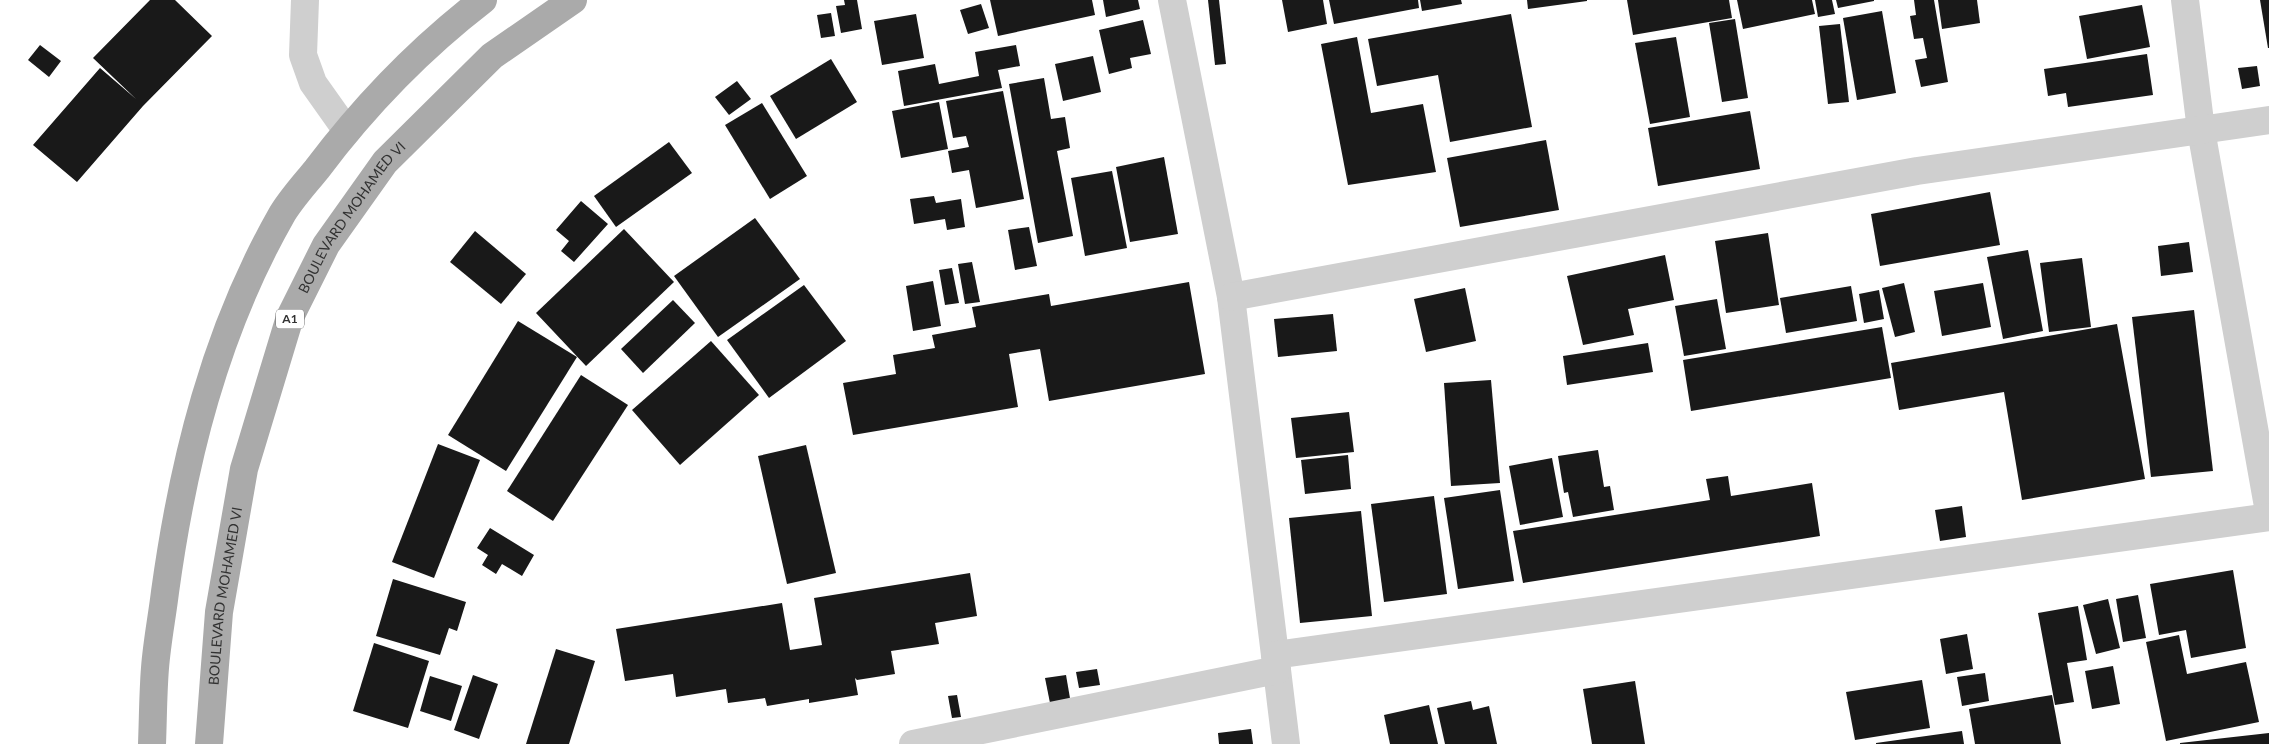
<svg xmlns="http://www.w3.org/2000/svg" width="2269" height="744" font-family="Lato,sans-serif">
<rect width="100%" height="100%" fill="#fff"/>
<g fill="#191919">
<polygon points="150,0 175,0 212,36 143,106 77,182 33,145 100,68 136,99 93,58"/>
<polygon points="844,0 857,0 862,29 841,33 836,6 845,5"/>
<polygon points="990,0 1092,0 1095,15 998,36"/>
<polygon points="1103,0 1138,0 1140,9 1106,17"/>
<polygon points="1208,0 1219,0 1226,64 1215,65"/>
<polygon points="1282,0 1323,0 1327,24 1288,32"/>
<polygon points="1329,0 1418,0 1419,8 1334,24"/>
<polygon points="1420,0 1461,0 1462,4 1422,11"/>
<polygon points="1527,0 1587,0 1587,1 1528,9"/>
<polygon points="1627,0 1729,0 1732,18 1633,35"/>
<polygon points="1737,0 1812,0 1815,14 1743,29"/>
<polygon points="1815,0 1832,0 1835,14 1818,17"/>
<polygon points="1836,0 1874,0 1874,1 1838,8"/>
<polygon points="1914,0 1934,0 1948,82 1921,87 1915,60 1927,58 1923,38 1914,39 1910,16 1916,15"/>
<polygon points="1938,0 1977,0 1980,23 1942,29"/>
<polygon points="2260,0 2269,0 2269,48 2268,48"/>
<polygon points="981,4 989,28 968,34 960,10"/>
<polygon points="2142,5 2150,47 2087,59 2079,16"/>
<polygon points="1882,11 1896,93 1857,100 1843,18"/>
<polygon points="831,13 835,36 821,38 817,15"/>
<polygon points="916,14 924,58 882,65 874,21"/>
<polygon points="1511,14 1532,127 1450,142 1438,75 1377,86 1368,39"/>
<polygon points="1735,19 1748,98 1722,102 1709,23"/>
<polygon points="1143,20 1151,54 1130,58 1132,68 1109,74 1099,30"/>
<polygon points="1840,24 1849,102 1828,104 1819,26"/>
<polygon points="1357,37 1371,113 1423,104 1436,172 1348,185 1321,44"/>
<polygon points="1676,37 1690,117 1650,124 1635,43"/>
<polygon points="40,45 61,61 49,77 28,60"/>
<polygon points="1016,45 1020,66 998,70 1002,88 904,106 898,71 935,64 939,84 979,76 975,52"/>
<polygon points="2147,54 2153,95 2068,107 2066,93 2048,96 2044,69"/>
<polygon points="1093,56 1101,92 1063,101 1055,64"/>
<polygon points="831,59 857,102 796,139 770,96"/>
<polygon points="2257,66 2260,86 2242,89 2238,68"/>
<polygon points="1044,78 1051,119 1065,117 1070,148 1057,151 1073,236 1038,243 1009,84"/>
<polygon points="737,81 751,99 729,115 715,97"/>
<polygon points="1003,91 1024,199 976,208 969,170 952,173 948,151 969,147 966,136 953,138 946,101"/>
<polygon points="939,102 948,149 901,158 892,111"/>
<polygon points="762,103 807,176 770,199 725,125"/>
<polygon points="1750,111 1760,169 1658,186 1648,128"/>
<polygon points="1546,140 1559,210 1460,227 1447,158"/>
<polygon points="669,142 692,173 616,227 594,196"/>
<polygon points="1164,157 1178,234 1130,242 1116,167"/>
<polygon points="1112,171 1127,248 1085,256 1071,178"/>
<polygon points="1990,192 2000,245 1880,266 1871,214"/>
<polygon points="934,196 936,203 961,199 965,227 947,230 945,219 914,224 910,199"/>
<polygon points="581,201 608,224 574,262 561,251 569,241 556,230"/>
<polygon points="755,218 800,279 718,337 674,276"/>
<polygon points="1029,227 1037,266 1015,270 1008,230"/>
<polygon points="624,229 674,282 586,366 536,313"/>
<polygon points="475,231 526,274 501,304 450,262"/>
<polygon points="1768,233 1779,305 1726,313 1715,241"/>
<polygon points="2189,242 2193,272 2161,276 2158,246"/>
<polygon points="2028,250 2043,331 2003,339 1987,257"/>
<polygon points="1665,255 1674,300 1628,309 1634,335 1583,345 1567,276"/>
<polygon points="2082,258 2091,327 2049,332 2040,263"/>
<polygon points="972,262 980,302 965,304 958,264"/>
<polygon points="952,268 959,303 945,305 939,270"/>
<polygon points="933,281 941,326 913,331 906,286"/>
<polygon points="1189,282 1205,374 1049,401 1040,349 1009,354 1018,407 853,435 843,383 896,374 893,355 935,348 932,335 976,327 972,307 1049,294 1051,306"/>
<polygon points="1904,283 1915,332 1895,337 1882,288"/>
<polygon points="1983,283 1991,327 1942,336 1934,291"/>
<polygon points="804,285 846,341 769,398 727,340"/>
<polygon points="1851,286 1857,321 1786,333 1780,298"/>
<polygon points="1465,288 1476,341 1426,352 1414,299"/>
<polygon points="1879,290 1884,319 1864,323 1859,294"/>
<polygon points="1717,299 1726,349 1684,356 1675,306"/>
<polygon points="673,300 695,323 643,373 621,349"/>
<polygon points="2194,310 2213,471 2151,477 2132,317"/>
<polygon points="1333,314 1337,351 1278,357 1274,319"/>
<polygon points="518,321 577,357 506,471 448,435"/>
<polygon points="2117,324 2145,479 2022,500 2004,392 1899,410 1891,363"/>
<polygon points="1882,327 1891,378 1691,411 1683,360"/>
<polygon points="711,341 759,395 680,465 632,410"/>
<polygon points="1648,343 1653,372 1567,385 1563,356"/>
<polygon points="581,375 628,405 553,521 507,491"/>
<polygon points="1491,380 1500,483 1451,486 1444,383"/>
<polygon points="1349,412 1354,452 1296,458 1291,418"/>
<polygon points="438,444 480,460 434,578 392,562"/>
<polygon points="806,445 836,573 787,584 758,456"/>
<polygon points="1598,450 1604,487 1610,486 1614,510 1573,517 1568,492 1564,493 1558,456"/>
<polygon points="1348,455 1351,489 1305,494 1301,460"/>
<polygon points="1552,458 1563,517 1520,525 1509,466"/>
<polygon points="1728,476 1731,496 1812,483 1820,536 1523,583 1513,531 1710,500 1706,479"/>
<polygon points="1500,490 1514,581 1458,589 1444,498"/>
<polygon points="1434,496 1447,594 1384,602 1371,504"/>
<polygon points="1962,506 1966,537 1940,541 1935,510"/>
<polygon points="1361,511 1372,616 1300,623 1289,518"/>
<polygon points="490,528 534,555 522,576 502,564 496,574 482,565 488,555 477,548"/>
<polygon points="2233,570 2246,648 2191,658 2186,630 2159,635 2150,584"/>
<polygon points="970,573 977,616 935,623 939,644 891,651 895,674 857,680 855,678 858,695 809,703 809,699 767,706 765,698 728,703 726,689 676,697 673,674 625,681 616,629 782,603 790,650 822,645 814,598"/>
<polygon points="393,579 466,602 457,631 449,628 440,655 376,636"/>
<polygon points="2138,595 2146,638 2123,642 2116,599"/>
<polygon points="2108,599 2120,648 2096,654 2083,605"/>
<polygon points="2078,606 2087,660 2067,663 2074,702 2055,705 2038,613"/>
<polygon points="1967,634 1973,669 1946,674 1940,639"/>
<polygon points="2179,635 2187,674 2246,662 2259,722 2166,741 2146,642"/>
<polygon points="374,643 429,661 408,728 353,711"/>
<polygon points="556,649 595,661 569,744 526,744"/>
<polygon points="2113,666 2120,704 2092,709 2085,671"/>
<polygon points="1097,669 1100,685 1079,688 1076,672"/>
<polygon points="1985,673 1989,701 1962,706 1957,677"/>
<polygon points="473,675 498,684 479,739 454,730"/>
<polygon points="1066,675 1071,704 1051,708 1045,678"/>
<polygon points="430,676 462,686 451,721 420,711"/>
<polygon points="1922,680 1930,728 1855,740 1846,692"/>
<polygon points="1635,681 1645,744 1592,744 1583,689"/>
<polygon points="957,695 961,717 952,718 948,696"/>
<polygon points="2052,695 2061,744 1975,744 1969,709"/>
<polygon points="1471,701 1473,710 1489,706 1497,744 1445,744 1437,708"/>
<polygon points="1429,705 1438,744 1390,744 1384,715"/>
<polygon points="1251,729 1253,744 1219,744 1218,733"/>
<polygon points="1962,731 1964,744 1876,744 1876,743"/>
<polygon points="2269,733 2269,744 2180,744 2180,743"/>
</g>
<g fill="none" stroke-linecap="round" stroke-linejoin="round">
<g stroke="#cfcfcf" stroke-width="28">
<polyline points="305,0 303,55 313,83 347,131"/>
<polyline points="1172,0 1231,297 1275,655"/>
<polyline points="2185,0 2201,130 2269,512"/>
<polyline points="1231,297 1917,171 2269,120"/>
<polyline points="1277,670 1286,744"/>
<polyline points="913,744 1277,670 1275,655 2269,517"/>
</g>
<g stroke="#aaa" stroke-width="28">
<path d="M 152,744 C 153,719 153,693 155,668 C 157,642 162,617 165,592 C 183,461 215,332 281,216 C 290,200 305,184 317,169 C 366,104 418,50 483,0"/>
<path id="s1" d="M 209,744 L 219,612 L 244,469 L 290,317 L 326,245 L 385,162 L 492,56 L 573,0"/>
</g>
</g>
<g text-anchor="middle" stroke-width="5" stroke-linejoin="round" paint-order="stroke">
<rect fill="#fff" stroke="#707070" stroke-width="1" x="276" y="309.5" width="28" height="19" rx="4"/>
<g font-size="12" font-weight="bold" fill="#323232">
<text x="290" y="323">A1</text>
</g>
<g font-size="14" fill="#323232" stroke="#fff">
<text dy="5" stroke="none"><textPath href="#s1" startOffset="554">BOULEVARD MOHAMED VI</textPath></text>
<text dy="5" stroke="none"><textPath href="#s1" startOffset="149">BOULEVARD MOHAMED VI</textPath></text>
</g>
</g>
</svg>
